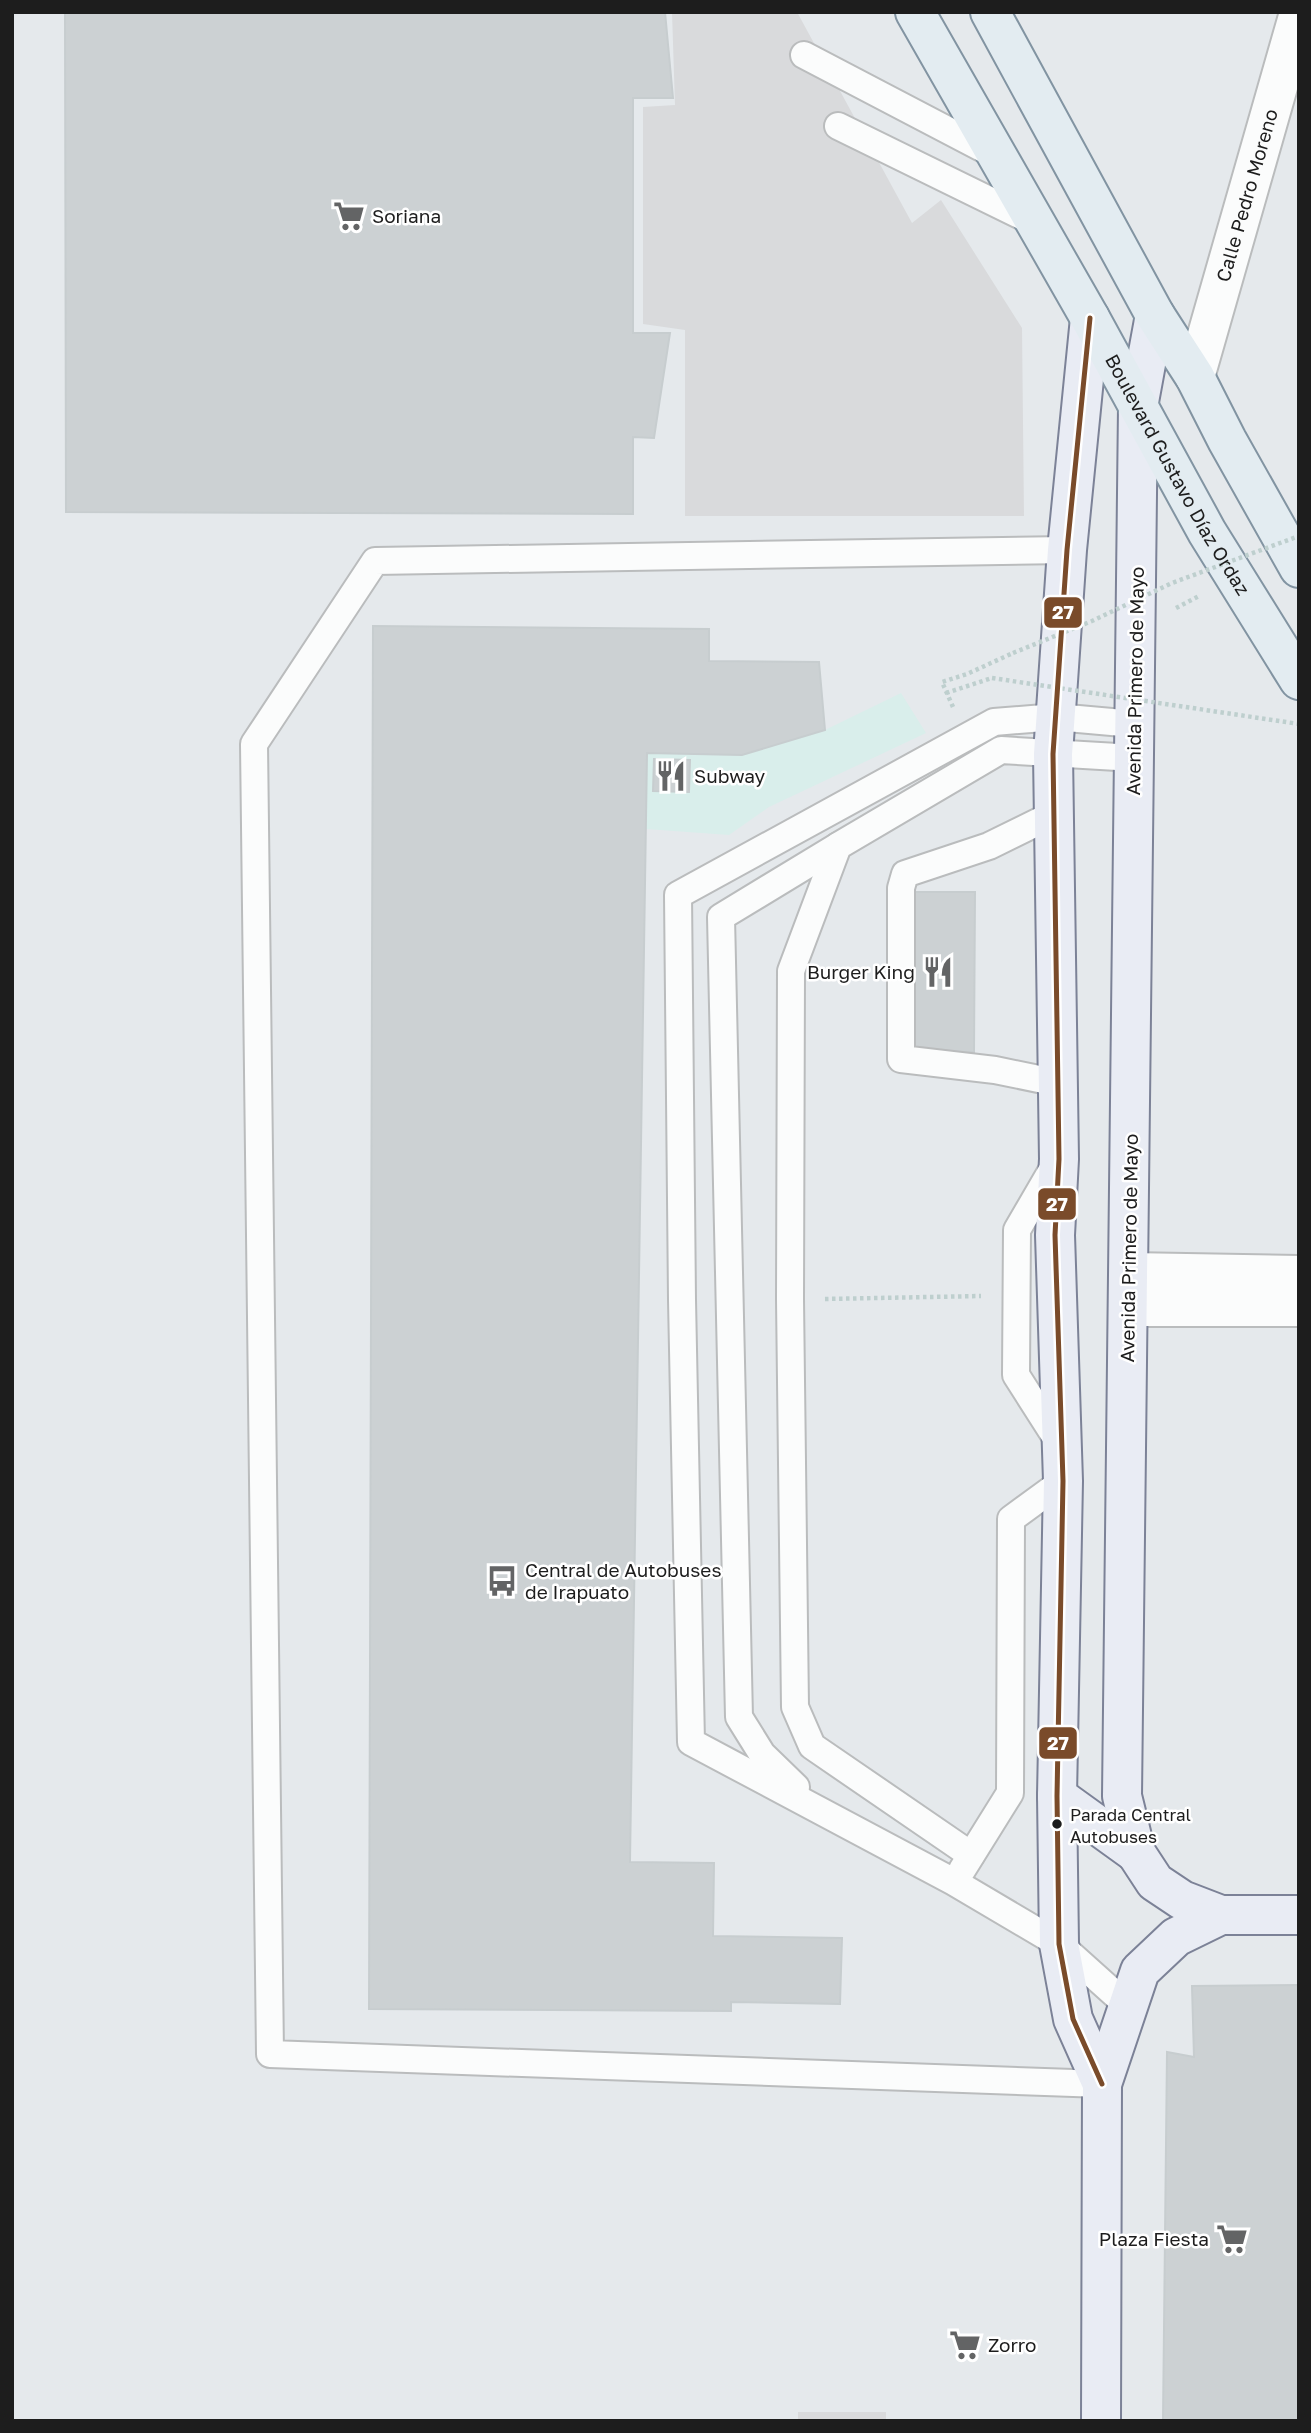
<svg xmlns="http://www.w3.org/2000/svg" width="1311" height="2433" font-family="'Golos Text',sans-serif">
<rect width="100%" height="100%" fill="#e5e9ec"/>
<polygon fill="#d9eeeb" points="901,693 926,733 769,807 729,835 646,829 647,753 742,755 825,730"/>
<g fill="#d9dadc">
<polygon points="672,12 797,12 912,223 941,200 1022,328 1024,516 685,516 685,330 643,324 643,107 675,105"/>
<rect x="798" y="2412" width="88" height="9"/>
</g>
<g fill="#ccd1d3" stroke="#c7cdcf" stroke-width="2">
<polygon points="65,12 665,12 673,98 633,98 633,333 670,333 654,438 633,437 633,514 66,512"/>
<polygon points="373,626 709,629 709,661 819,662 825,730 742,755 647,753 630,1862 714,1863 713,1936 842,1938 840,2004 731,2002 731,2011 369,2009"/>
<polygon points="654,759 690,760 689,792 653,791"/>
<polygon points="902,892 975,892 974,1052 902,1051"/>
<polygon points="1299,1985 1299,2421 1163,2421 1167,2052 1194,2057 1192,1986"/>
</g>
<g fill="none" stroke-linecap="round" stroke-linejoin="round">
<defs>
<g id="lane">
<polyline points="804,55 997,156"/>
<polyline points="838,126 1036,223"/>
<polyline points="1067,550 375,561 254,744 270,2054 1102,2084"/>
<polyline points="1054,814 989,846 905,874 901,888 901,1059 995,1070 1058,1083"/>
<polyline points="1056,1163 1017,1230 1016,1375 1060,1444"/>
<polyline points="796,1787 762,1754 739,1717 721,917 838,846"/>
<polyline points="971,1855 812,1746 795,1707 790,1299 791,971 838,846 1001,750 1134,758"/>
<polyline points="962,1870 1010,1793 1011,1519 1063,1481"/>
<polyline points="1127,2005 1059,1944 954,1882 691,1742 682,1300 678,895 994,722 1056,717 1134,724"/>
</g>
<g id="street">
<path id="s1" d="M 1195,377 L 1299,13"/>
<polyline points="1129,1272 1299,1275"/>
<polyline points="1128,1307 1299,1307"/>
</g>
<g id="secondary">
<polyline points="1155,315 1138,407 1122,1796 1136,1853 1155,1882 1182,1900 1221,1915 1299,1915"/>
<polyline points="1090,318 1067,550 1053,754 1059,1159 1055,1235 1063,1481 1057,1796 1059,1944 1073,2019 1102,2084"/>
<polyline points="1057,1796 1136,1853"/>
<polyline points="1101,2421 1102,2084 1140,1971 1176,1937 1221,1915"/>
</g>
<g id="primary">
<path id="s2" d="M 915,12 L 1090,318 L 1207,532 L 1299,680"/>
<polyline points="990,12 1155,315 1195,377 1227,440 1299,568"/>
</g>
</defs>
<use href="#lane" stroke="#babcbd" stroke-width="30"/>
<use href="#street" stroke="#babcbd" stroke-width="42"/>
<use href="#secondary" stroke="#7c8297" stroke-width="42"/>
<use href="#primary" stroke="#8294a2" stroke-width="42"/>
<g stroke="#becfce" stroke-width="4.5" stroke-dasharray="3.5 3.5" stroke-linecap="butt">
<polyline points="1176,608 1199,596"/>
<polyline points="946,693 992,678"/>
<polyline points="953,707 942,682 967,674 1013,653"/>
<polyline points="825,1299 981,1296"/>
</g>
<use href="#lane" stroke="#fbfcfc" stroke-width="26"/>
<use href="#street" stroke="#fbfcfc" stroke-width="38"/>
<use href="#secondary" stroke="#e9ecf4" stroke-width="38"/>
<use href="#primary" stroke="#e3ecf1" stroke-width="38"/>
<g stroke="#becfce" stroke-width="4.5" stroke-dasharray="3.5 3.5" stroke-linecap="butt">
<polyline points="1013,653 1092,621 1172,583 1299,536"/>
<polyline points="992,678 1299,724"/>
</g>
<defs>
<polyline id="bus-1" points="1090,318 1067,550 1053,754 1059,1159 1055,1235 1063,1481 1057,1796 1059,1944 1073,2019 1102,2084"/>
</defs>
<use href="#bus-1" stroke="#fff" stroke-width="10"/>
<use href="#bus-1" stroke="#7a4b2a" stroke-width="5"/>
</g>
<defs>
<symbol id="supermarket-bare" viewBox="-9 -9 18 18"><path d="M-6-5.5h2.5l.6 2H6L4.5 2H-2.5L-4.4-4H-6ZM-1.5 3.2a1.3 1.3 0 1 0 .1 0ZM3 3.2a1.3 1.3 0 1 0 .1 0Z" fill="#636465" stroke="#fff" stroke-width="2.5" paint-order="stroke"/></symbol>
<symbol id="restaurant-bare" viewBox="-9 -9 18 18"><path d="M-5-6h1v4h1v-4h1v4h1v-4h1v5L-1.5 .5V6h-2V.5L-5-1ZM5-6V6H3V1.5H1.5Q1.5-4 5-6Z" fill="#636465" stroke="#fff" stroke-width="2.5" paint-order="stroke"/></symbol>
<symbol id="bus-bare" viewBox="-9 -9 18 18"><path d="M-5-6H5V4H4V6H2V4H-2V6H-4V4H-5ZM-3.5-4V0h7V-4ZM-3.5 1.2v1.5H-2V1.2ZM2 1.2v1.5H3.5V1.2Z" fill="#636465" stroke="#fff" stroke-width="2.5" paint-order="stroke"/></symbol>
</defs>
<g fill-rule="evenodd">
<use href="#supermarket-bare" x="327" y="194" width="44" height="44"/>
<use href="#restaurant-bare" x="649" y="754" width="44" height="44"/>
<use href="#restaurant-bare" x="916" y="950" width="44" height="44"/>
<use href="#bus-bare" x="480" y="1559" width="44" height="44"/>
<use href="#supermarket-bare" x="1210" y="2217" width="44" height="44"/>
<use href="#supermarket-bare" x="943" y="2323" width="44" height="44"/>
</g>
<circle fill="#1d1d1d" stroke="#fff" stroke-width="2.5" cx="1057" cy="1824" r="6"/>
<g text-anchor="middle" stroke-width="5" stroke-linejoin="round" paint-order="stroke">
<g font-size="17" fill="#1d1d1d" stroke="#fff" text-anchor="start">
<text x="1070" y="1821">Parada Central<tspan x="1070" dy="22">Autobuses</tspan></text>
</g>
<g font-size="19" fill="#1d1d1d" stroke="#fff">
<text dy="7" stroke="none"><textPath href="#s1" startOffset="189">Calle Pedro Moreno</textPath></text>
<text dy="7" stroke="none"><textPath href="#s2" startOffset="532">Boulevard Gustavo Díaz Ordaz</textPath></text>
<text transform="translate(1135 681) rotate(-89)" y="7">Avenida Primero de Mayo</text>
<text transform="translate(1129 1248) rotate(-89)" y="7">Avenida Primero de Mayo</text>
</g>
<g font-size="19" fill="#1d1d1d" stroke="#fff" text-anchor="start">
<text x="372" y="223">Soriana</text>
<text x="694" y="783">Subway</text>
<text x="915" y="979" text-anchor="end">Burger King</text>
<text x="525" y="1577">Central de Autobuses<tspan x="525" dy="22">de Irapuato</tspan></text>
<text x="1209" y="2246" text-anchor="end">Plaza Fiesta</text>
<text x="988" y="2352">Zorro</text>
</g>
</g>
<g stroke="#fff" stroke-width="2.5">
<rect x="1043" y="596" width="40" height="33" rx="7" fill="#7a4b2a"/>
<rect x="1037" y="1187" width="40" height="34" rx="7" fill="#7a4b2a"/>
<rect x="1038" y="1726" width="40" height="34" rx="7" fill="#7a4b2a"/>
</g>
<g font-size="19" text-anchor="middle" font-weight="bold" fill="#fff">
<text x="1063" y="619">27</text>
<text x="1057" y="1211">27</text>
<text x="1058" y="1750">27</text>
</g>
<rect width="1311" height="2433" fill="none" stroke="#1d1d1d" stroke-width="28"/>
</svg>
